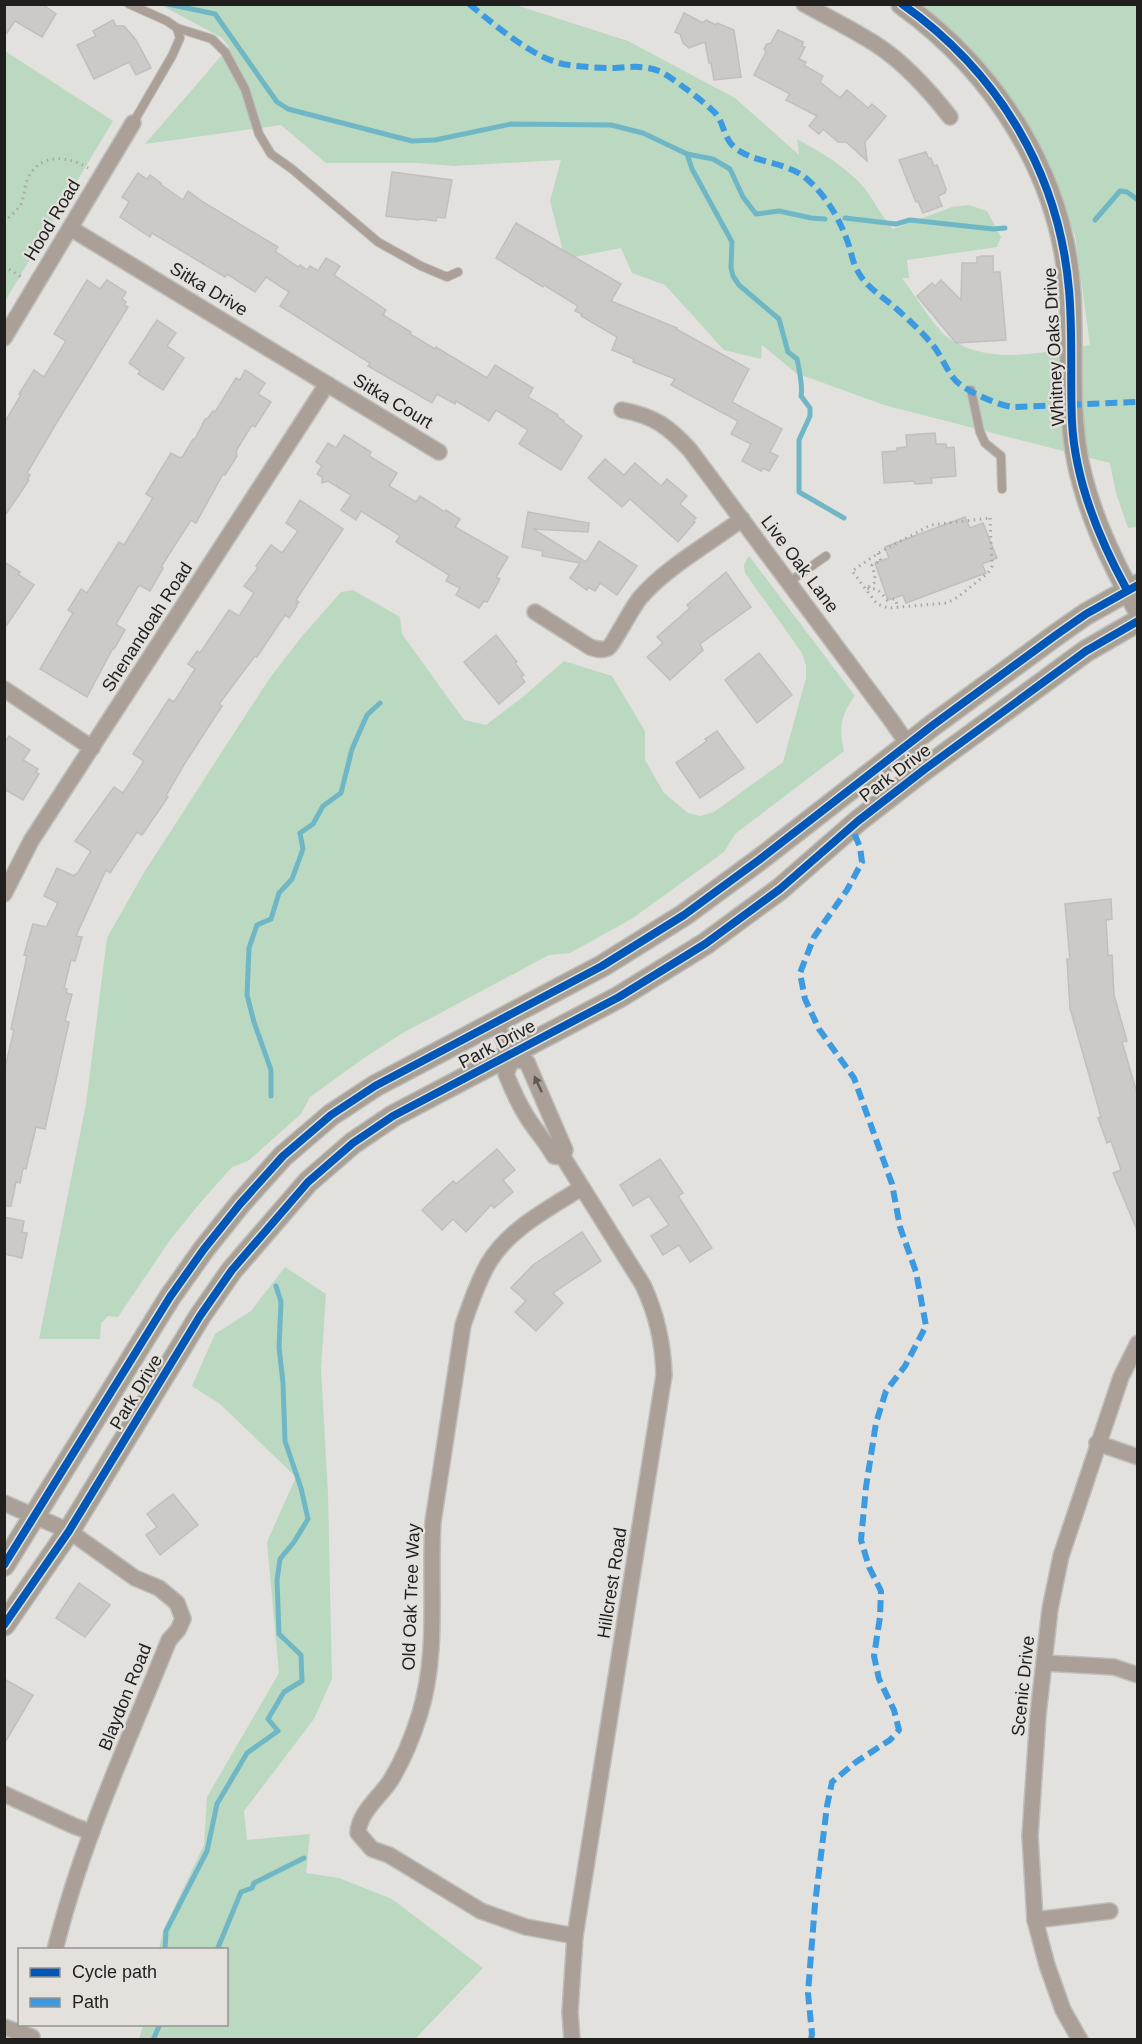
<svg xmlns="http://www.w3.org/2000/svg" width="1142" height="2044" font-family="Helvetica,sans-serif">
<rect width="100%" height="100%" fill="#e3e1de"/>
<g fill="#bbd8c1">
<path d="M 161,5 L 516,5 L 628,41 L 735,98 L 799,155 L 797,139 C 821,152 853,171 869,194 C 877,206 883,218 893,229 L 952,207 L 969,205 L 987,211 L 1001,237 L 997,247 L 907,260 L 909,278 L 902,278 C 912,291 936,329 947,337 C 989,367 1042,352 1090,345 L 1075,235 L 1027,134 L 903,5 L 1137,5 L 1137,527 L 1128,528 L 1116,493 L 1110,463 L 884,405 L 796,373 L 762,345 L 761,359 L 724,350 L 665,285 L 632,273 L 621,248 L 565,259 L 550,201 L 561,160 L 454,166 L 417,163 L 326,163 L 281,125 L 145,144 L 229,47 L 222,38 Z"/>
<polygon points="5,51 113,121 5,301"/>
<path d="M 748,557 L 750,557 L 855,696 C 840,716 839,727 844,751 L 735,834 L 724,852 L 633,918 L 570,953 L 549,955 L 401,1034 L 364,1058 L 310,1097 L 301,1114 L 248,1161 L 232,1167 L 200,1203 L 170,1240 L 118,1317 L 108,1316 L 101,1323 L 100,1339 L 39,1339 L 86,1104 L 107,938 L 143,874 L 269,679 L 303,635 L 341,592 L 353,590 L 400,617 L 402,634 L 464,720 L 486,725 L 524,696 L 564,661 L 612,676 L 645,731 L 645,760 L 664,793 L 688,813 L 700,816 L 714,812 L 783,762 L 806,678 L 806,666 L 802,653 L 745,573 L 744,565 Z"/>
<polygon points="285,1267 326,1294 321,1368 328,1494 332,1679 314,1719 244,1811 247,1840 310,1834 306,1873 339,1878 392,1899 483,1968 415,2039 139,2039 143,2025 226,2024 226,1950 159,1949 163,1931 204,1845 207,1797 279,1673 267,1542 296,1477 220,1404 192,1386 215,1334 251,1311"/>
</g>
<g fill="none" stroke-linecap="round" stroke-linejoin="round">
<g stroke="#70b7c6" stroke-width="5">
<path d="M 168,4 L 215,14 L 277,102 L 288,109 L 412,141 L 435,140 L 511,124 L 611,125 L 643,133 L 687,154 L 692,169 L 732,242 L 731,268 L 733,276 L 739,285 L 779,319 L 788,352 L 797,359 C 799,367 803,389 801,396 L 810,408 L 810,416 L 799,440 L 799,492 L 844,518"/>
<polyline points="687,154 713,159 730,169 743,197 756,214 779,211 811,218 825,219"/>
<polyline points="845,218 896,224 910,220 993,229 1005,228"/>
<polyline points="1095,220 1120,191 1127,192 1138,200"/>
<polyline points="271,1096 271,1070 254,1022 247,995 249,948 257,925 271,919 279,893 292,879 303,849 300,833 313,824 323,806 341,793 352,749 367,715 380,703"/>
<polyline points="165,1950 166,1931 207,1851 217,1804 247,1753 278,1731 268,1719 284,1692 302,1681 301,1655 279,1634 277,1580 280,1559 294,1542 308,1519 301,1488 285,1441 283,1383 279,1347 281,1302 276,1286"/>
<polyline points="217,1950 241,1892 252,1888 254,1883 304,1858"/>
<polyline points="153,2040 160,2024"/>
</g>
</g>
<g fill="#cccac9" stroke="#c0bfbe" stroke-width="1.5">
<polygon points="4,4 42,4 56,14 42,37 15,21 4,37"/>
<polygon points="684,13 701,22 704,22 706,20 716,25 717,23 734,30 741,77 714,80 711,63 709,63 705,42 689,48 683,43 680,34 675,32"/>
<polygon points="113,20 116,26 124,26 136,40 151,68 136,75 129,62 94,79 77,45 96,36 93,31"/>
<polygon points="778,30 803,42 802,46 805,47 799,59 806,62 804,65 807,67 823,76 820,82 840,98 847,90 868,108 872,104 886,116 865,142 867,161 846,142 838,142 823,129 819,134 809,126 817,116 786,100 790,94 754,75 766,52 764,49 767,44 771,43"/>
<polygon points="926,152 929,159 931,158 934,166 937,165 946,189 945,193 938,196 942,206 923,213 918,201 916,202 899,160"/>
<polygon points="392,172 452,180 445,218 437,217 436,221 420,219 419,220 386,216"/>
<polygon points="138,173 147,179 150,175 161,183 160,184 183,200 188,191 203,202 278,247 275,251 298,267 300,265 307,270 310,266 318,271 326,258 340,266 334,275 386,310 383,315 411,332 410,334 435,349 436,347 487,378 495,365 533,388 528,397 558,415 557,416 564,421 563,422 582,436 561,470 519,444 528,430 496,410 489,421 456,401 455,404 437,394 432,403 368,366 370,363 280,306 289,292 266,277 255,292 227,274 225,277 152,233 150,237 120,217 129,202 122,197"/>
<polygon points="516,223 621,284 611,301 677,328 676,329 749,369 732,402 782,429 770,452 778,456 769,471 763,468 761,471 742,461 751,444 731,434 738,421 671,385 675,379 633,362 634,359 612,350 617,337 581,316 582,314 575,311 578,306 544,285 543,287 496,258"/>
<polygon points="981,256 993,256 993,272 1000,272 1006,340 956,343 917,296 932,283 935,286 941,280 961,300 962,263 977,263 977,257 981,257"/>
<polygon points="87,280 100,289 107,280 126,292 122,299 126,302 124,305 128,307 57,422 27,473 30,475 27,479 29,480 4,517 4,423 21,395 19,394 34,370 44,377 66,341 54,334"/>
<polygon points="157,320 176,333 167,346 184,358 163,390 138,374 140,371 129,363"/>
<polygon points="245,370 265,383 258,394 271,402 255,427 252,425 236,451 237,456 225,475 223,474 196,523 191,520 161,567 163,568 150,591 139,585 116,624 125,630 122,635 114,649 113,648 87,697 40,669 73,613 68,610 81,589 87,593 119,542 124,545 153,498 146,494 171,453 180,458 183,456 193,439 195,439 205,419 208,418 213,411 215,412 236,378 240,380"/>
<polygon points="935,433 936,444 946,444 947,448 954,447 956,476 931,478 932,483 915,484 914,481 884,483 882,452 897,451 897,448 907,447 906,435"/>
<polygon points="344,435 371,452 369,456 397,473 389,486 416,502 420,496 445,512 446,510 460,519 455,527 508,557 496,577 500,579 487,602 484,601 479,608 456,595 460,588 446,581 449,575 396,542 400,536 388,528 361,511 356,520 341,510 351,495 328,481 322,483 322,477 317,474 322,466 316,462 328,443 336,448"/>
<polygon points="605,459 624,475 635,463 661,486 667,479 687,496 680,504 696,518 693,521 695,522 678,542 630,499 622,507 588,478"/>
<polygon points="300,500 343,529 296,600 299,602 296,605 297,606 289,618 285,615 257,657 255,656 219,704 222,706 185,763 166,796 168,797 142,835 137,832 110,873 106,870 76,936 82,937 75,961 71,960 64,988 67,989 66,993 72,994 65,1021 69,1022 45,1129 36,1127 26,1169 23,1168 20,1183 16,1182 11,1206 4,1206 4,1072 14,1030 11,1029 27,956 24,955 33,924 46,927 58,903 44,896 57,868 74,876 75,874 77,874 91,851 75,841 114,787 123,793 144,761 133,754 169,699 174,702 195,669 188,664 197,651 200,653 229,610 239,616 254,593 244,586 258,568 256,566 271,545 282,553 298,531 286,523"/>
<polygon points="528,512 589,523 588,532 533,529 586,562 599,541 637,566 617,595 600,583 595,591 588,587 587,590 570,578 580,563 542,556 543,551 522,547"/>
<polygon points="965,517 970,528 983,523 997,558 982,564 986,573 906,603 903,595 888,600 875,563 889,558 885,547"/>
<polygon points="4,562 20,572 18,574 34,585 4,629"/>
<polygon points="726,572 751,607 700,644 703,650 670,680 647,657 663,643 657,637 690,608 687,605"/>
<polygon points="496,635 517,662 515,663 524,675 521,677 525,682 499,704 464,662"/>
<polygon points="759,653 792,695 757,723 725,680"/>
<polygon points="717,731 744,768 700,798 676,763 707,741 705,739"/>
<polygon points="9,736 30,750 23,760 38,769 36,772 39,774 23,800 4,789 4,743"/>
<polygon points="1111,899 1112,919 1106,920 1108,956 1112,955 1114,995 1127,1041 1122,1042 1137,1093 1137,1230 1113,1173 1121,1170 1111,1141 1107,1143 1098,1118 1101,1117 1070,1008 1067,959 1070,959 1065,904"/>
<polygon points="497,1149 515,1170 503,1180 513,1192 494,1208 491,1205 466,1232 453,1219 442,1230 422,1210 453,1181 456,1184"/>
<polygon points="660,1159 683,1193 678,1196 712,1248 690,1262 679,1245 663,1255 651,1236 669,1225 649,1196 633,1206 620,1185"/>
<polygon points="4,1217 24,1221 22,1232 27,1233 22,1258 4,1254"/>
<polygon points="582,1232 601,1261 553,1293 563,1303 536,1331 515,1312 526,1301 511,1288 533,1265"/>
<polygon points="173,1494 198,1525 160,1555 146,1535 157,1527 147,1514"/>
<polygon points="79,1583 110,1605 85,1637 56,1618"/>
<polygon points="4,1679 33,1695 4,1744"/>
</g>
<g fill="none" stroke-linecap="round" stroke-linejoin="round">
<defs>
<g id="lane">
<polyline points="129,4 167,21 177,28 180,38 172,56 133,123"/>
<polyline points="177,28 212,39 225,52 245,89 259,134 271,154 292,169 378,242 421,266 447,277 458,272"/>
<polyline points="971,390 980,432 985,443 1001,456 1002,489"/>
<polyline points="789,582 826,556"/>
</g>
<g id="street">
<path d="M 804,4 C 829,18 854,30 877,45 C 906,64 929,90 950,117"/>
<polyline points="70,228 439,452"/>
<polyline points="4,338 133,123"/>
<path d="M 622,410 C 654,416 668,426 690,450 L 891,720 L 925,769"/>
<path d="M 535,612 L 590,647 C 596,649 601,651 608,648 C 613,645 632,607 640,598 C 665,568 710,543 742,519"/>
<polyline points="4,689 92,748"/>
<polyline points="4,894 31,841 327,384"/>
<path d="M 495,1021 L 512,1059 L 506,1074 C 512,1089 519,1104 527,1117 C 536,1131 546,1142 554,1156 L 563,1157"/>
<path d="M 512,1059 L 527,1062 L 565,1150 L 563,1157 L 643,1285 C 657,1315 663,1342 664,1375 L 575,1936 L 570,2012 L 572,2040"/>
<polyline points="1097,1443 1138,1457"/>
<path d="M 4,1503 L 69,1531 L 135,1578 L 159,1588 L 177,1603 L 183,1619 L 178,1630 L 169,1640 C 128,1742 81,1843 55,1950"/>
<polyline points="1045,1663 1114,1667 1138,1675"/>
<polyline points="4,1794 74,1826 91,1832"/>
<polyline points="1035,1920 1110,1911"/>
<path d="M 575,1936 L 526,1927 L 481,1911 L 389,1855 L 372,1849 L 358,1833 C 359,1812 380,1797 391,1780 C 403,1760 413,1736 420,1713 C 439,1651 429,1585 433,1522 L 463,1325 C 470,1305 477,1283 488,1264 C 508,1229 549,1209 581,1188"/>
<polyline points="4,2027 32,2037"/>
<polyline points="1080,2040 1063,2010 1047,1965 1035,1920 1030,1836 1038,1715 1050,1609 1061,1556 1121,1377 1138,1343"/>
</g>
<g id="secondary">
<path d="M 902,4 C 996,72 1063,176 1070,294 C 1073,350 1067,407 1078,462 C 1089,515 1112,562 1138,609"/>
<polyline points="4,1565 170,1297 204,1249 240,1204 283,1156 331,1115 375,1086 602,966 684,915 759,860 933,725 1056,635 1086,614 1138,585"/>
<polyline points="4,1625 69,1531 200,1316 232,1270 308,1182 353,1143 393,1116 619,997 705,944 780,889 858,821 925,769 1086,651 1138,621"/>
</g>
</defs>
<use href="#lane" stroke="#bfbebc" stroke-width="10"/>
<use href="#street" stroke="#bfbebc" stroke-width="18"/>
<use href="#secondary" stroke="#bfbebc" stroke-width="24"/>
<g stroke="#ada6a0" stroke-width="3" stroke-dasharray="1.5 4.5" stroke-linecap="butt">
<path d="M 4,222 C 10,216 17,211 21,204 C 25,195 24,185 29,176 C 42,153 69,156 88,168"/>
<polyline points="4,266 23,278"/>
<polygon points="990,518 992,566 988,573 958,597 947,603 888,608 877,604 852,571 880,552 931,525"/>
<path d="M 878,553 L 881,561 L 872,565 L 875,576 L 874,583 L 866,589 C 877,587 880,591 887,600 L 895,599 L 898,607"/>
</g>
<use href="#lane" stroke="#aaa097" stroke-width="8"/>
<use href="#street" stroke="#aaa097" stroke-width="15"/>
<use href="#secondary" stroke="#a8a094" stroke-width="21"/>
<g stroke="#3c9be0" stroke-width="6" stroke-dasharray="12 6" stroke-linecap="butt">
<path d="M 469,4 C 494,24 537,62 569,65 C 584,67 600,68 615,68 C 630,67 644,65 659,71 C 668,74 711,107 717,115 C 724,125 724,138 734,147 C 754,164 788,161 808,180 C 826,196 839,218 847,240 C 851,250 852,261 857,270 C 866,288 885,298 899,311 C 910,321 922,332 931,343 C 941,354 947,372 956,381 C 968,392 997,405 1013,407 L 1138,402"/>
<polyline points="811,2040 812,2034 808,1993 815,1904 827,1806 832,1782 856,1762 890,1740 899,1730 894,1710 879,1679 874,1656 880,1617 881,1591 869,1567 861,1540 866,1487 876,1423 886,1391 905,1366 926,1326 916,1272 900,1227 892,1184 854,1078 819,1029 805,999 800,973 814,937 847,890 862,862 860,847 851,826"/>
</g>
<defs>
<g id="cycleway">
<path d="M 902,4 C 998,72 1059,172 1069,290 C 1073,334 1070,378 1072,422 C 1075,481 1099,539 1127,590"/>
<polyline points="4,1565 170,1297 204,1249 240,1204 283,1156 331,1115 375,1086 602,966 684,915 759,860 933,725 1056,635 1086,614 1138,585"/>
<polyline points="4,1625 69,1531 200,1316 232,1270 308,1182 353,1143 393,1116 619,997 705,944 780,889 858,821 925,769 1086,651 1138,621"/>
</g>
</defs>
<use href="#cycleway" stroke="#e4e1dd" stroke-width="11"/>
<use href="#cycleway" stroke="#0057b8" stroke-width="8"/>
</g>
<defs><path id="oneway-solid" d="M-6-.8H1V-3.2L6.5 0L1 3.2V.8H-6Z" transform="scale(1.5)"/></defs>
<use fill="#5e5954" href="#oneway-solid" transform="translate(538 1084) rotate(-115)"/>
<g text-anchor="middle" stroke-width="4.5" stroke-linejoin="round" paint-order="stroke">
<g font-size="18" fill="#201f1e" stroke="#e4e1dd">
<text transform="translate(52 220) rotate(-59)" y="6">Hood Road</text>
<text transform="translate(209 289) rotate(31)" y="6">Sitka Drive</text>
<text transform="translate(1054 347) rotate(-93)" y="6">Whitney Oaks Drive</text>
<text transform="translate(393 401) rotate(31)" y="6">Sitka Court</text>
<text transform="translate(800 564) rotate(53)" y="6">Live Oak Lane</text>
<text transform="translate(147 627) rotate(-57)" y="6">Shenandoah Road</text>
<text transform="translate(895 773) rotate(-37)" y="6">Park Drive</text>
<text transform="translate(497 1044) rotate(-28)" y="6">Park Drive</text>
<text transform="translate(136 1392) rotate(-59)" y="6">Park Drive</text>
<text transform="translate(612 1583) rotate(-81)" y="6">Hillcrest Road</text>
<text transform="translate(411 1597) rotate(-88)" y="6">Old Oak Tree Way</text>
<text transform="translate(1023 1686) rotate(-84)" y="6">Scenic Drive</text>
<text transform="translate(125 1697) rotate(-68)" y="6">Blaydon Road</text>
</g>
</g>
<rect width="1142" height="2044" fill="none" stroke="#201f1e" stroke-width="12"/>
<rect x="18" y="1948" width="210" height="78" fill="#e4e1dd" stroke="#969391" stroke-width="1.5"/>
<rect x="30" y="1968" width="30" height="9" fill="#0057b8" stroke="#969391" stroke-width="1.5"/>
<text x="72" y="1978" font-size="18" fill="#201f1e">Cycle path</text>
<rect x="30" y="1998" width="30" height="9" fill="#3c9be0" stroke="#969391" stroke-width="1.5"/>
<text x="72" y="2008" font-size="18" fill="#201f1e">Path</text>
</svg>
